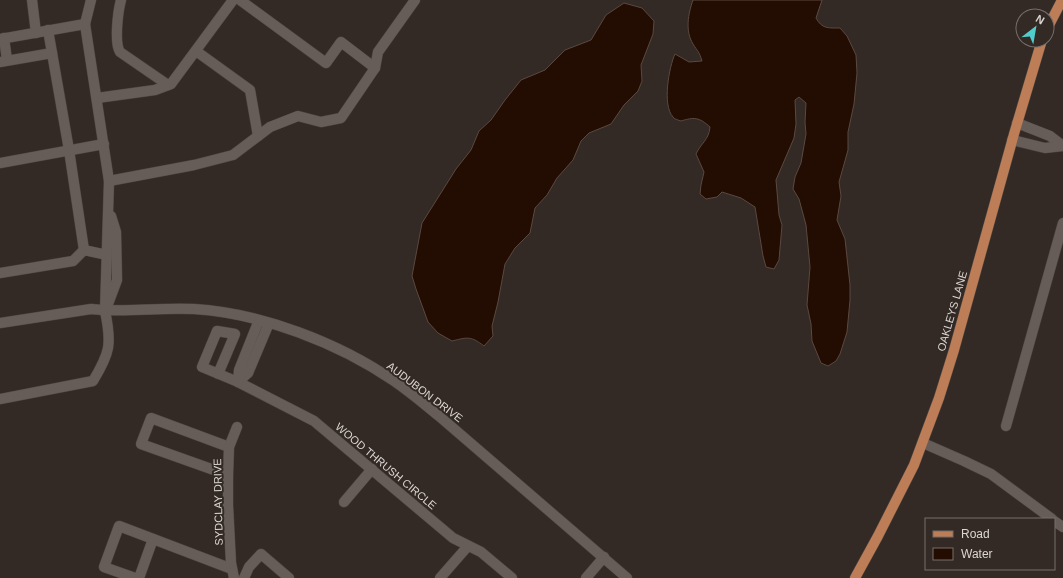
<svg xmlns="http://www.w3.org/2000/svg" width="1063" height="578" font-family="Arial,sans-serif">
<rect width="100%" height="100%" fill="#332a25"/>
<g fill="#230c01" stroke="#5a4940">
<path d="M 693,0 L 822,0 L 816,18 C 822,29 828,28 840,28 L 847,36 L 856,55 L 857,73 L 854,104 L 848,132 L 848,150 L 839,182 L 841,196 L 837,220 L 845,239 L 850,285 L 850,300 L 847,332 L 840,354 L 836,361 L 828,366 L 821,363 L 812,341 L 811,324 L 807,305 L 810,267 L 806,225 L 799,199 L 793,189 L 795,177 L 801,163 L 806,134 L 805,122 L 806,103 L 799,97 L 795,100 L 796,124 L 794,138 L 776,180 L 779,215 L 782,225 L 779,260 L 774,269 L 766,267 L 763,256 L 755,207 L 741,198 L 722,192 L 717,197 L 706,199 L 700,194 L 701,185 L 704,172 L 696,154 C 701,143 709,140 710,127 C 699,117 694,117 681,121 C 678,120 674,119 673,117 C 662,105 669,67 675,54 L 689,62 L 702,61 C 699,51 698,52 693,44 C 685,31 688,14 693,0 Z"/>
<path d="M 624,3 L 642,8 L 654,21 L 653,34 L 641,65 L 642,81 L 638,91 L 624,105 L 611,124 L 589,133 L 581,141 L 573,160 L 557,178 L 547,195 L 535,208 L 530,233 L 515,248 L 505,264 L 498,302 L 492,326 L 493,336 L 484,346 C 471,336 468,337 452,341 L 438,333 L 428,322 L 416,289 L 412,276 L 422,223 L 456,169 L 471,150 L 479,131 L 491,120 L 505,100 L 521,80 L 545,70 L 565,50 L 591,40 L 606,15 Z"/>
</g>
<g fill="none" stroke-linecap="round" stroke-linejoin="round">
<defs>
<g id="minor">
<polyline points="32,0 36,33"/>
<path d="M 121,0 C 118,11 114,43 120,52 L 168,85"/>
<polyline points="48,30 69,150 84,250"/>
<polyline points="4,38 7,60"/>
<polyline points="0,39 85,24"/>
<polyline points="196,51 250,90 258,136"/>
<polyline points="0,62 52,53"/>
<polyline points="375,68 378,52 415,0"/>
<polyline points="97,98 155,90 171,84 233,0"/>
<polyline points="1017,123 1050,136 1063,146"/>
<polyline points="1012,140 1045,148 1063,146"/>
<polyline points="0,163 104,144"/>
<polyline points="109,181 194,165 233,155 270,127 298,116 321,122 341,118 375,68 341,42 326,63 240,0"/>
<polyline points="0,273 73,261 84,250 107,255"/>
<polyline points="108,304 117,280 116,232 111,216"/>
<path d="M 0,323 L 91,309 C 125,313 160,307 194,309 C 261,313 339,343 394,381 C 410,392 424,404 439,416 L 627,578"/>
<polyline points="218,374 235,334 217,331 202,367 238,382 314,421 453,538 481,552 512,578"/>
<polyline points="238,382 248,373 269,323"/>
<polyline points="238,382 239,370 259,320"/>
<path d="M 0,399 L 93,381 C 110,353 112,344 105,311 L 109,181 L 85,24 L 91,0"/>
<polyline points="1006,426 1063,223"/>
<polyline points="923,443 964,461 991,474 1052,519"/>
<polyline points="228,475 141,444 151,418 229,447"/>
<polyline points="344,502 372,469"/>
<polyline points="1054,521 1063,527"/>
<polyline points="135,578 104,567 119,526 232,569"/>
<polyline points="139,578 153,539"/>
<polyline points="234,578 231,563 228,505 228,475 229,447 237,427"/>
<polyline points="244,578 249,567 261,554 289,578"/>
<polyline points="440,578 468,546"/>
<polyline points="586,578 604,557"/>
</g>
<g id="major">
<polyline points="1047,29 1062,0"/>
<polyline points="855,578 878,536 914,465 939,398 954,350 1014,134 1042,40"/>
</g>
</defs>
<use href="#minor" stroke="#4c4541" stroke-width="11"/>
<use href="#major" stroke="#4c4541" stroke-width="11"/>
<use href="#minor" stroke="#675d58" stroke-width="10"/>
<use href="#major" stroke="#bc7d57" stroke-width="10"/>
</g>
<g text-anchor="middle" stroke-width="4" stroke-linejoin="round" paint-order="stroke">
<g font-size="11" fill="#dcd6d3" stroke="#332a25">
<text transform="translate(952 311) rotate(-74)" y="4">OAKLEYS LANE</text>
<text transform="translate(425 392) rotate(37)" y="4">AUDUBON DRIVE</text>
<text transform="translate(386 466) rotate(40)" y="4">WOOD THRUSH CIRCLE</text>
<text transform="translate(218 502) rotate(-91)" y="4">SYDCLAY DRIVE</text>
</g>
</g>
<rect x="925" y="518" width="130" height="52" fill="#332a25" stroke="#776f6b"/>
<rect x="933" y="531" width="20" height="6" fill="#bc7d57" stroke="#776f6b"/>
<text x="961" y="538" font-size="12" fill="#dcd6d3">Road</text>
<rect x="933" y="548" width="20" height="12" fill="#230c01" stroke="#776f6b"/>
<text x="961" y="558" font-size="12" fill="#dcd6d3">Water</text>
<g transform="translate(1035 28) rotate(31)"><circle r="19" fill="#332a25" stroke="#776f6b"/>
<path d="M0-3L7 15L0 10L-7 15Z" fill="#52cdcd"/>
<text y="-6" font-size="11" font-weight="bold" text-anchor="middle" fill="#dcd6d3">N</text>
</g>
</svg>
